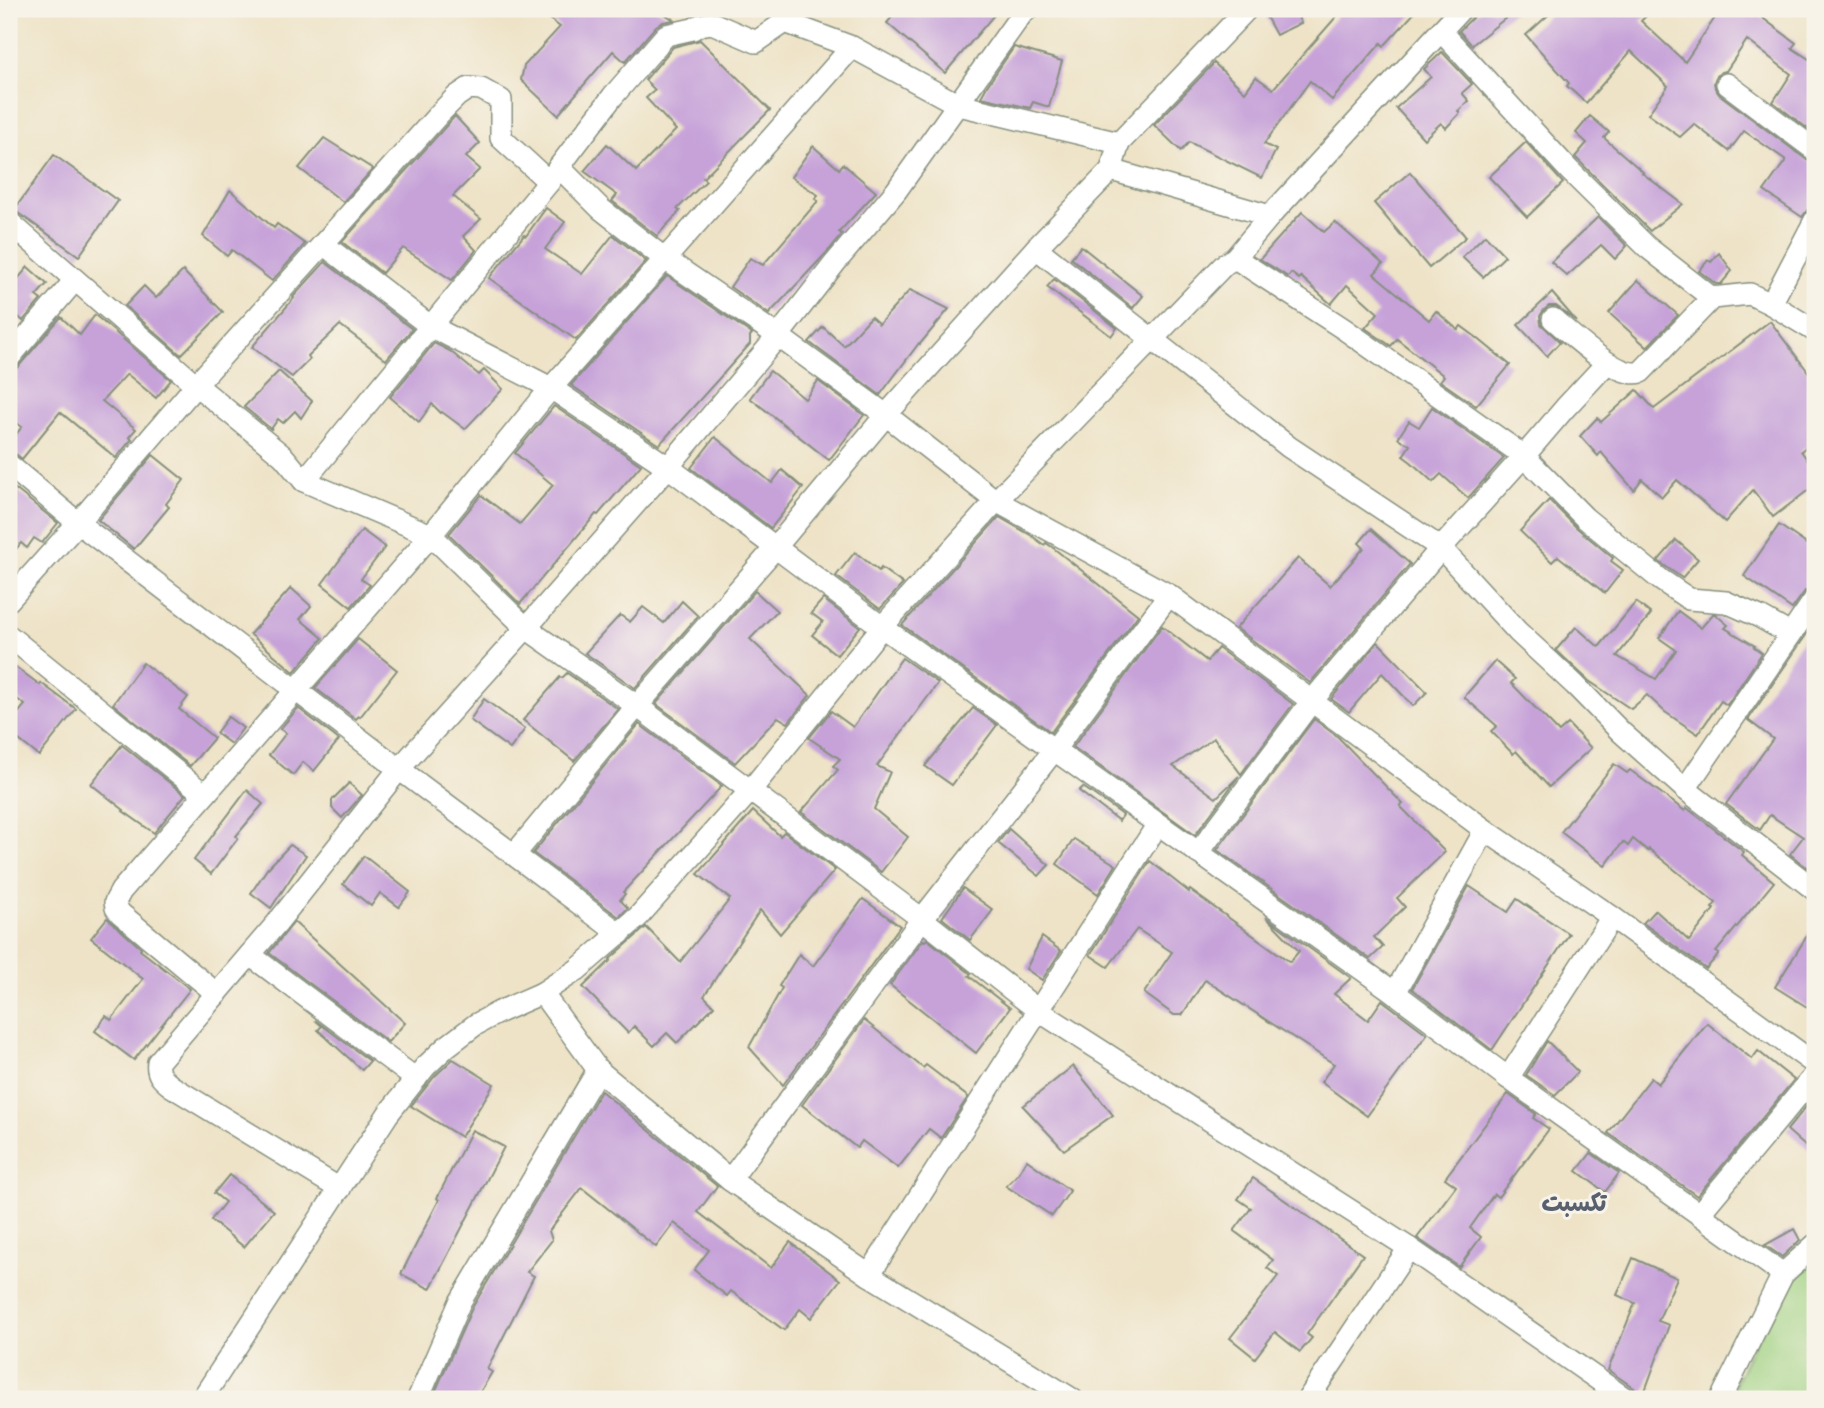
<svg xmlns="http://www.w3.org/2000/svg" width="1824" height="1408" font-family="'Gochi Hand','Playpen Sans Arabic',sans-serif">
<rect width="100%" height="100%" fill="#f7f3e8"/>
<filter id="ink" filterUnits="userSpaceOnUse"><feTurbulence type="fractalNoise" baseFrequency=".0143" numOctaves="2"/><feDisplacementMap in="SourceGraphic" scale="14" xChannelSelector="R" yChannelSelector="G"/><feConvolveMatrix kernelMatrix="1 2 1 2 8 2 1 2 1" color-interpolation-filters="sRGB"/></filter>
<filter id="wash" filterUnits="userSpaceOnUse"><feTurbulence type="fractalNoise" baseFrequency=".00686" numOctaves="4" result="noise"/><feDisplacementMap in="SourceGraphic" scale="28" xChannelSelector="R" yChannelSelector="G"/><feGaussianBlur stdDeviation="1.57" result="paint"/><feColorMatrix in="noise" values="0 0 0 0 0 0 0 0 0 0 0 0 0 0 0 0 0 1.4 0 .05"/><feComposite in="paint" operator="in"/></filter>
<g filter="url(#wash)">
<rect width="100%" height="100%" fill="#eee3c7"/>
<polygon fill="#9fd181" stroke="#5f875a" stroke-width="2" points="1815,1261 1815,1399 1728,1399 1776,1295"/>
<g id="blocks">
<g fill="#c6a2d9">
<polygon points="536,9 657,9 674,20 663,22 656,26 625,62 613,51 558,115 521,80 524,66 560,27"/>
<polygon points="899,9 999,9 945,73 887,23"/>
<polygon points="1262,9 1294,9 1301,23 1276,35"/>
<polygon points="1343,9 1418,9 1384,46 1381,43 1332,100 1310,81 1264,144 1276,150 1262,178 1189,142 1181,151 1154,125 1214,63 1245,92 1256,77 1273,89"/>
<polygon points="1481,9 1517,9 1472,45 1459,31"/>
<polygon points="1555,9 1653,9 1641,21 1685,62 1721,9 1765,9 1760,16 1796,43 1792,48 1815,63 1815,127 1812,132 1773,102 1791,74 1747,40 1726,71 1721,72 1716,77 1714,82 1715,88 1719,94 1807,160 1815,163 1815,199 1809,208 1802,217 1764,191 1786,160 1744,131 1729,151 1694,124 1680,137 1648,114 1668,86 1631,51 1586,103 1567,86 1569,83 1526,35"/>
<polygon points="700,40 770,110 703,178 706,181 677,209 680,211 657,236 612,201 617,195 584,171 607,144 636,171 676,130 646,98 655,90 645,80 673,47"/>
<polygon points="1014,47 1062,61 1049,107 1033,102 1030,108 981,97 987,86"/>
<polygon points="1442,52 1472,84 1462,93 1469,101 1458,111 1460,113 1446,128 1441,123 1424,139 1396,108 1431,77 1424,69"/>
<polygon points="455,116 480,143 466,157 480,169 453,196 481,219 463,236 476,250 452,280 403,248 382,273 342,242"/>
<polygon points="1590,116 1609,132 1604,138 1643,172 1642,173 1683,204 1650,231 1575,157 1587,143 1576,133"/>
<polygon points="324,138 373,169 343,202 299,168"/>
<polygon points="1526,142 1563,183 1527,217 1489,177"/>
<polygon points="813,146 839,169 843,164 876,192 839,232 842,234 830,249 769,314 730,287 750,258 763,265 818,201 815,199 818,195 791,177"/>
<polygon points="54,155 118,201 79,256 14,210"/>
<polygon points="1410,172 1466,237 1429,268 1374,203"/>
<polygon points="230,190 274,228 277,224 305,244 272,281 232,250 227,256 203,236"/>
<polygon points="546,208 565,222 545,249 582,274 613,235 646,261 576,340 489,278 524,235 526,236"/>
<polygon points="1302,212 1324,232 1335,222 1383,264 1374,274 1429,320 1436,311 1458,330 1461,326 1476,337 1510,365 1476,406 1440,381 1444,376 1397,339 1391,346 1365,328 1378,313 1347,285 1331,304 1301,277 1299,279 1291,273 1288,277 1260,259"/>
<polygon points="1598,217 1627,246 1615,259 1601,245 1567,276 1551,262"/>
<polygon points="1485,235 1505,256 1483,277 1462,257"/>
<polygon points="1081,246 1143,296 1133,308 1071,258"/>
<polygon points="1719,253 1732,271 1721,284 1716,284 1699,271 1708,260 1711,262"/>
<polygon points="325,262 412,329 386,360 340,325 308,356 310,359 292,377 252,347 294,298 293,297"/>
<polygon points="28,267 47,284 36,296 41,300 23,321 9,308 9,289"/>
<polygon points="183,271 223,312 181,355 125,306 144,286 156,298"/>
<polygon points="667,276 752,334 750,336 750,344 659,445 571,385"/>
<polygon points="1054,279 1117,328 1111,336 1047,287"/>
<polygon points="1638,280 1678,315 1647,347 1609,313"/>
<polygon points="910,290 949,309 920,344 919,343 880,395 809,342 823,327 844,346 871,317 879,324"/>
<polygon points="1552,293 1577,322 1556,306 1549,306 1544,310 1540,316 1541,324 1560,342 1547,356 1518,325"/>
<polygon points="95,315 171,380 156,398 127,374 102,401 136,429 129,437 132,439 116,458 60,412 22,459 17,455 9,452 9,443 22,427 9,417 9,371 14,370 19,366 61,317 80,335"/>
<polygon points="1770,321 1815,381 1815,440 1801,451 1815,470 1815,485 1773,517 1753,490 1725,522 1677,480 1662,497 1642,479 1634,490 1601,452 1598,456 1580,436 1597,418 1601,422 1637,390 1654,409"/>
<polygon points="434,343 450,351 479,375 484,370 503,389 465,429 442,412 441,413 432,404 419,422 390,397"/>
<polygon points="279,371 312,401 301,418 295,411 283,423 278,419 271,429 244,407"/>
<polygon points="770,371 805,399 818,381 864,415 829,460 750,398"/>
<polygon points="554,406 641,465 598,515 596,514 520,604 449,534 481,495 520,524 553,485 515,453"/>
<polygon points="1432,407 1504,458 1468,498 1441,474 1433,482 1411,462 1403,456 1410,445 1398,438 1409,421 1419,427"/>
<polygon points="715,437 772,483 782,470 803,488 771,528 691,468"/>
<polygon points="153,455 184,480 166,504 169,507 134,549 98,520"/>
<polygon points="9,484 58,523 42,543 34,538 27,548 21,543 9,558"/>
<polygon points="1549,500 1577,528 1613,558 1611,561 1623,570 1605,593 1558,556 1552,562 1520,531"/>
<polygon points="999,517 1032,536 1044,545 1046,543 1052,547 1138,615 1051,732 902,625"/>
<polygon points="1779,525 1815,550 1815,585 1805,591 1792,609 1744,576"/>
<polygon points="1371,529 1410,564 1310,683 1236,628 1298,558 1330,586 1364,548 1359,543"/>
<polygon points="362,530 385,547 361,579 370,585 351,607 322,584"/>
<polygon points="1676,540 1698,559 1682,578 1658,561"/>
<polygon points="855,552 879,571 881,568 903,584 880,609 836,576"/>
<polygon points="291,588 311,606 300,619 323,638 294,672 250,634"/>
<polygon points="755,591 777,611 750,639 810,695 788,723 778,717 735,763 656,704"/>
<polygon points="823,599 860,627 837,655 812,635 823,622 811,613"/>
<polygon points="682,601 698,616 635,688 585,653 620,615 630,622 643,607 664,623"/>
<polygon points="1636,602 1651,614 1617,656 1656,679 1676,650 1659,638 1678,611 1701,628 1713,614 1715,614 1728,625 1725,628 1755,646 1754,647 1762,653 1727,705 1721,701 1698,734 1665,712 1647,695 1631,709 1589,681 1556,650 1576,627 1599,647"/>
<polygon points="1815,622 1815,874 1790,854 1803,837 1770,815 1760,830 1726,804 1773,739 1748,720"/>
<polygon points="1162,626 1207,661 1218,648 1293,704 1241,774 1214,738 1173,766 1216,798 1239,776 1195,835 1073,747"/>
<polygon points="358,639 397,670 360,717 359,716 356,719 315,688"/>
<polygon points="1378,642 1427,692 1413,706 1382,673 1349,712 1331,699"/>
<polygon points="902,658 938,683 877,766 890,772 874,809 908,837 881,872 801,812 838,770 833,766 840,759 809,738 831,711 853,727"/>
<polygon points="1495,661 1515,679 1511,683 1559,732 1568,724 1591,748 1549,787 1516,751 1513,754 1491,731 1497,726 1464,697"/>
<polygon points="9,662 40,685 41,683 76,709 39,756 9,732 9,724 25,705 9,693"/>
<polygon points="143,663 188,697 179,709 214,738 190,766 113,704"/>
<polygon points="567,673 618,709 574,761 523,720 560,677 562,678"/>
<polygon points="484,699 525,729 510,749 470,720"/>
<polygon points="298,708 339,740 314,771 303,762 293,775 269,755 286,733 280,729"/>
<polygon points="973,708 997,725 952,785 925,766"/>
<polygon points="228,717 243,728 231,744 216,733"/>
<polygon points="1314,719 1338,737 1403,804 1400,806 1445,852 1397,898 1405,907 1374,937 1383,947 1370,959 1217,850"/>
<polygon points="639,724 722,786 623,892 625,894 620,900 628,908 619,917 533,853"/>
<polygon points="122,745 185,795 154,833 123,811 124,810 91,784"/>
<polygon points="1614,764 1627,773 1630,770 1685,811 1687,808 1744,852 1742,855 1774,882 1716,952 1719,954 1706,969 1643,923 1655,910 1689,941 1714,909 1712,908 1716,903 1649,849 1648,851 1633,839 1628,846 1623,842 1605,866 1561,832"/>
<polygon points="349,783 362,795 342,818 332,808 332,800"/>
<polygon points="1083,787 1123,815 1119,821 1079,791"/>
<polygon points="247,790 263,804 236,836 238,838 211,874 194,860"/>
<polygon points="753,811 780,836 784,832 835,870 780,934 760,910 704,996 714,1006 677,1043 667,1033 654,1046 634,1026 628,1033 583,987 611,960 610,959 646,927 680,962 730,899 698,874"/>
<polygon points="1009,829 1049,865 1039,876 998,843"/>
<polygon points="1074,839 1116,865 1098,894 1057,864"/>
<polygon points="290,845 306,855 271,908 251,893 267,869"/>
<polygon points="364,856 410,892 399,907 380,893 371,906 343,884"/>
<polygon points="1150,861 1189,892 1190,890 1290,962 1299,951 1266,917 1351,978 1334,994 1368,1020 1382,1000 1427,1034 1367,1116 1321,1082 1334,1064 1205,980 1182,1015 1174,1015 1144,993 1172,952 1137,929 1108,967 1090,955"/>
<polygon points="1469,886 1508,912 1517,899 1569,934 1492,1050 1412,989"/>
<polygon points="963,888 993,910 970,940 942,918"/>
<polygon points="863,899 900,926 783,1085 749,1047 782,988 779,986 799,954 813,966"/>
<polygon points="107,918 141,948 140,950 190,989 134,1060 95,1031 106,1016 111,1020 143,979 91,938"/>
<polygon points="294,922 405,1023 388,1042 269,953"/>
<polygon points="1815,923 1815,1012 1775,987"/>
<polygon points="1042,937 1061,951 1042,980 1026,969"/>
<polygon points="927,939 971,974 969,976 1010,1008 976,1053 890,985 923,940 925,941"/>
<polygon points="315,1020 370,1061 362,1070 318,1030 322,1026"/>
<polygon points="864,1020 923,1068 926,1065 968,1097 941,1138 929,1129 898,1168 862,1141 857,1148 802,1105"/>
<polygon points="1707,1023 1752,1059 1758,1051 1794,1080 1697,1196 1608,1133 1651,1078 1658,1084"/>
<polygon points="1547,1041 1578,1072 1555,1095 1526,1075"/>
<polygon points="453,1059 494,1084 461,1137 411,1106 435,1076"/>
<polygon points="1073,1066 1113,1115 1064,1150 1023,1106"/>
<polygon points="601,1091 717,1186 698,1212 771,1268 790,1242 840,1280 811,1318 800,1309 784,1330 731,1291 727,1296 694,1270 709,1250 674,1223 656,1247 582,1188 549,1231 552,1240 527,1272 534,1276 487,1369 492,1372 476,1399 432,1399 472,1308"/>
<polygon points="1508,1094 1536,1114 1533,1118 1549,1129 1498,1197 1494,1194 1470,1228 1481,1237 1459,1267 1417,1238 1456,1186 1445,1178"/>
<polygon points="1814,1097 1815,1098 1815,1155 1787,1130"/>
<polygon points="472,1130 504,1147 430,1289 401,1274 439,1200 437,1198"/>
<polygon points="1591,1153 1619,1173 1605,1192 1577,1171"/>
<polygon points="1027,1160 1070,1191 1052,1216 1006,1186 1018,1174"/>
<polygon points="229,1175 274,1211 244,1247 211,1220 225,1202 214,1193"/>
<polygon points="1253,1178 1363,1255 1307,1334 1312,1338 1300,1352 1275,1332 1255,1358 1230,1338 1278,1276 1267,1268 1273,1260 1234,1231 1251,1208 1238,1199"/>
<polygon points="1794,1229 1800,1240 1782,1257 1765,1245"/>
<polygon points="1633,1258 1677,1278 1658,1321 1669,1325 1642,1399 1639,1397 1634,1388 1608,1370 1635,1303 1617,1295"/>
</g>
</g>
</g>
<g filter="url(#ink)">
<use href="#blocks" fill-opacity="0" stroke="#86907e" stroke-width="2"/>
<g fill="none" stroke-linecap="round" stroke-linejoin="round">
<defs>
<g id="minor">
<polyline points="796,9 785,22 852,47 959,105 1119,143"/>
<polyline points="1441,31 1569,170 1647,247 1712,298"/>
<polyline points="1727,84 1815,150"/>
<polyline points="559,167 613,96 666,35 693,29 700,25 712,23 756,42 785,22"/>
<polyline points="1111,170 1270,216"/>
<polyline points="9,222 196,385 283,456 304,481 431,535 526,628 637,706 922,919 1039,1011 1409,1248 1626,1399"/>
<polyline points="1036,248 1111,170 1119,143 1247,9"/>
<polyline points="1235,258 1344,329 1524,456 1585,518 1661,580 1689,599 1726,602 1760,617 1790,634"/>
<polyline points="1771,304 1815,220"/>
<path d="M 1553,319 C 1571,334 1618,380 1641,372 L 1712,298 L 1750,294 L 1771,304 L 1815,331"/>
<polyline points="9,358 75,280"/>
<polyline points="9,465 78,523 399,769 620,934"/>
<polyline points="304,481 549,182"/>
<polyline points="1815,599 1685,789 1815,890"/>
<polyline points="9,600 78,523 196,385 323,244"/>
<polyline points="9,636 204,794"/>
<polyline points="1198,853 1311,702 1441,548 1524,456 1565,408 1607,363"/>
<polyline points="514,855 637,706 775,548 886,415 1036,248 1289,447 1441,548 1518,632 1575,685 1621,732 1685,789"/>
<polyline points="250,955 416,1079"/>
<polyline points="542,993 598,1070 730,1180 922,919 1054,750 1169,595"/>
<polyline points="1395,993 1485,830"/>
<polyline points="217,994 121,914 116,908 115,902 121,891 431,535 551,388 852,47"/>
<polyline points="1508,1078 1612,917"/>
<polyline points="730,1180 869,1275 1158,824"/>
<path d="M 340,1189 L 171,1086 C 162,1079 156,1074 158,1062 L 277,923 L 399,769 L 526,628 L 668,467 L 778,336 L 835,263 L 896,191 L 1021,15 L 1028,9"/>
<polyline points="1699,1214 1815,1075"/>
<polyline points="1783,1274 1508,1078 1395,993 882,627 668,467 551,388 430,326 323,244 440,113 457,96 469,88 481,89 501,100 501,138 549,182 559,167 601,209 665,259 778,336 886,415 996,501 1169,595 1485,830 1612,917 1815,1064"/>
<polyline points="869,1275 1072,1399"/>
<polyline points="202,1399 388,1114 425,1067 446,1047 475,1025 499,1012 542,993 577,970 638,917 750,791 882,627 996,501 1225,264 1235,258 1270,216 1461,9"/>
<polyline points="418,1399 460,1302 598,1070"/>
<polyline points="1308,1399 1409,1248"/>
<polyline points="1721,1399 1783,1274 1815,1245"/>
</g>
</defs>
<use href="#minor" stroke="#86907e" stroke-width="24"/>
<use href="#minor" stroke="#fff" stroke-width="21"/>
</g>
</g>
<g text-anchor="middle" stroke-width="6" stroke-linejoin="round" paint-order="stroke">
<g font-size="24" font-weight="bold" fill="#59606e" stroke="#f7f3e8">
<text x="1574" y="1211">تكسبت</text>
</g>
</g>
<rect width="1824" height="1408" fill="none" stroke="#f7f3e8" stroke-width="35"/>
</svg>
